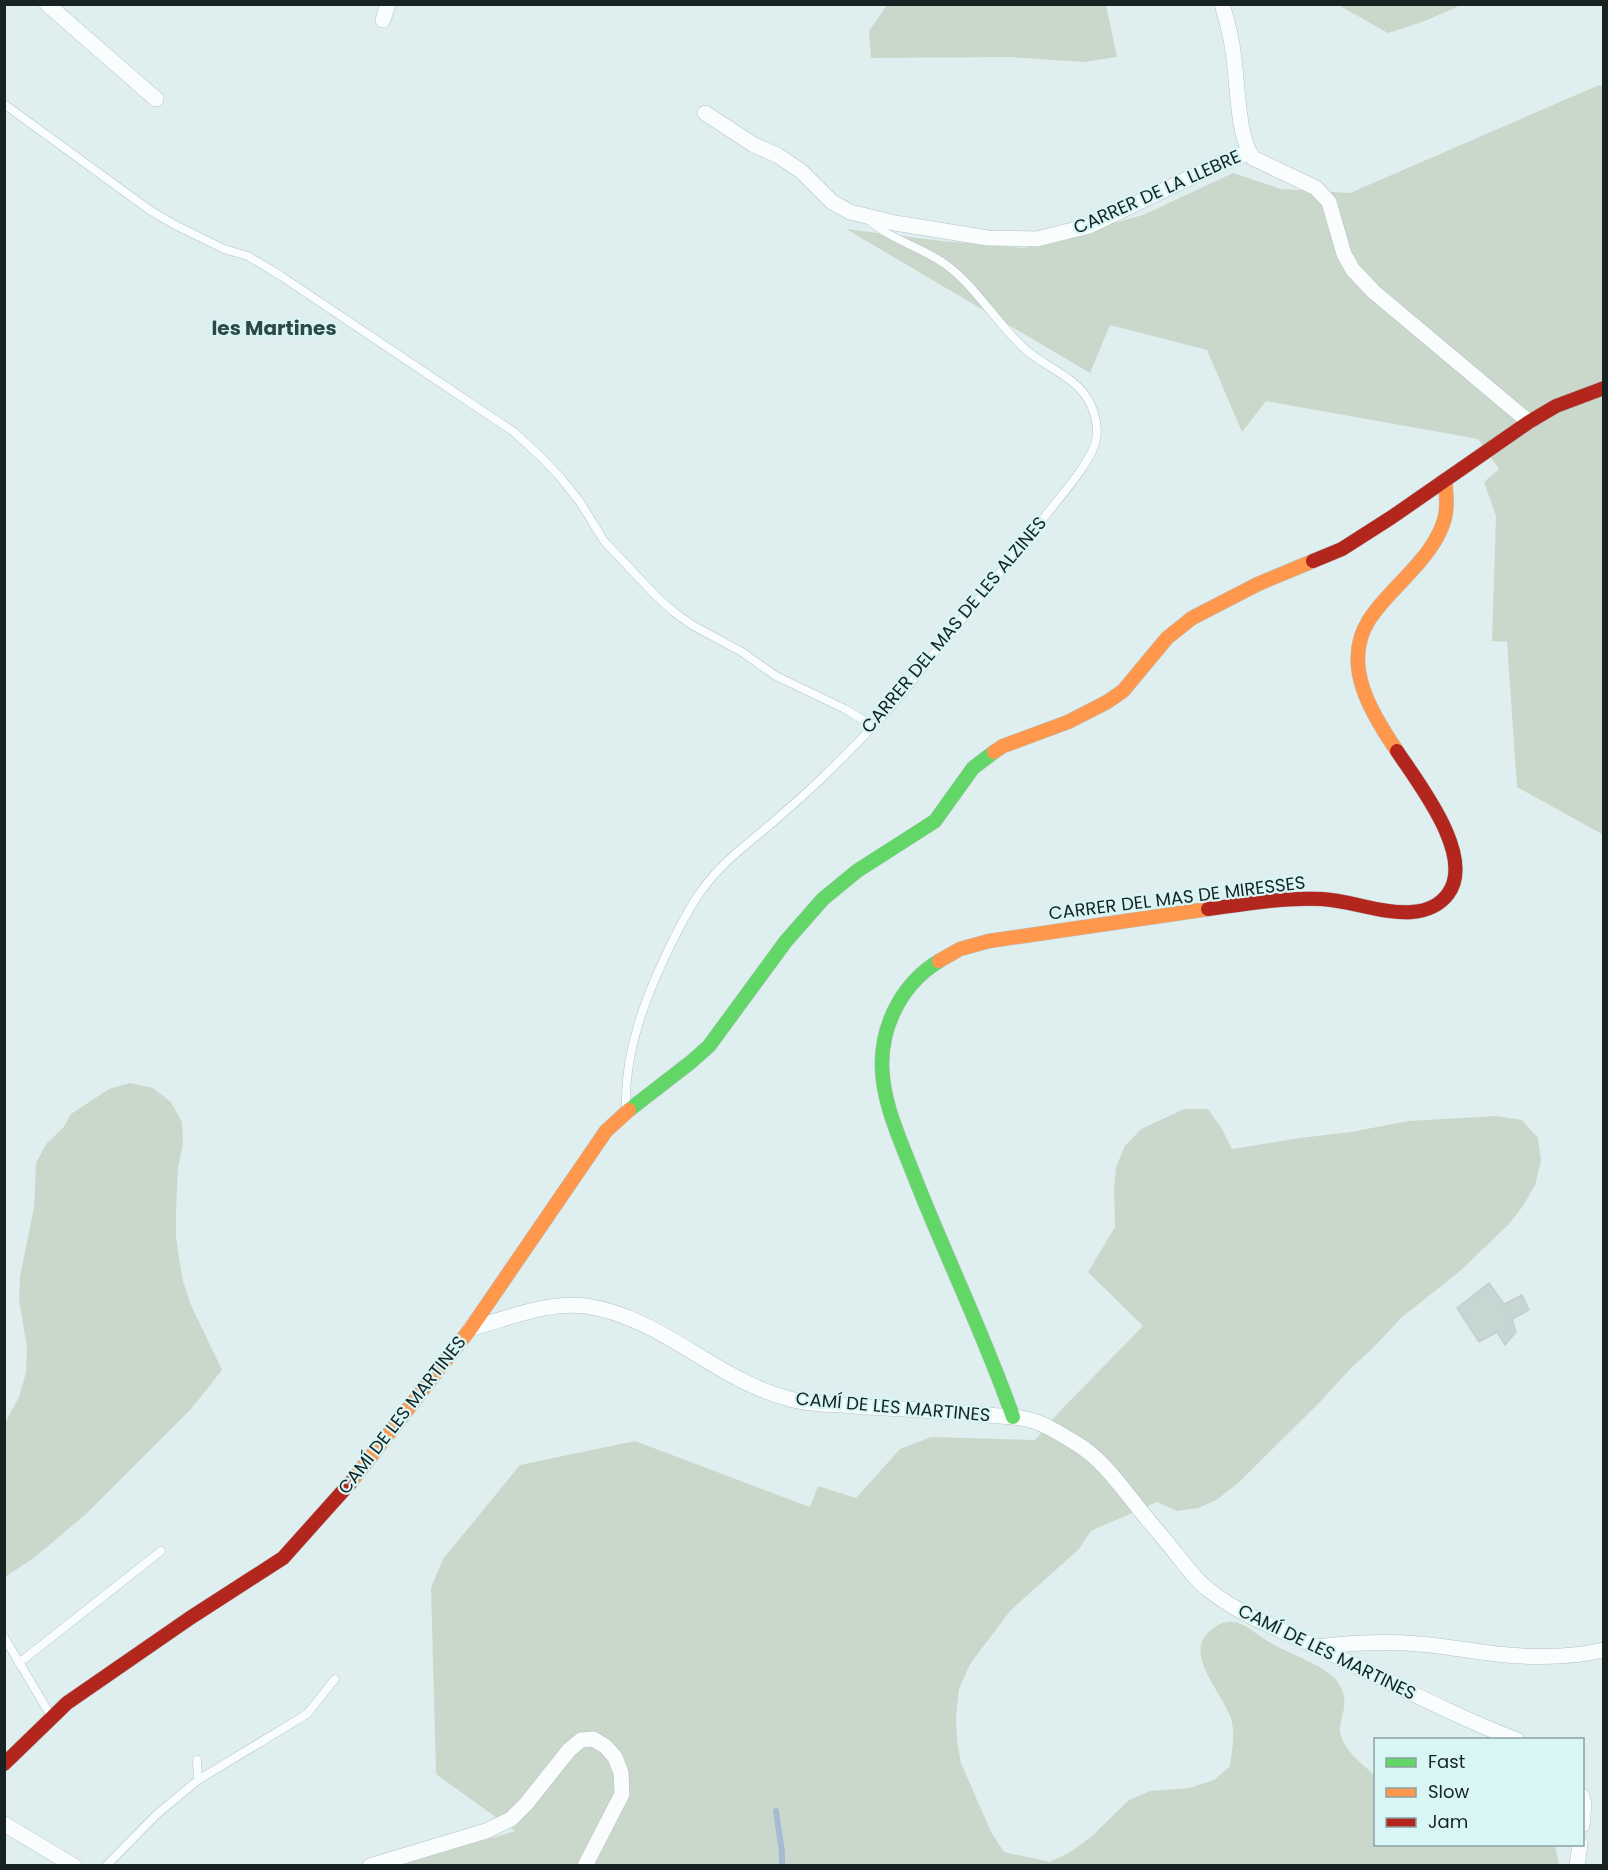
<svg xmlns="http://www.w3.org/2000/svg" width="1608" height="1870" font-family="Poppins,sans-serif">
<rect width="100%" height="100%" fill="#dfefef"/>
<g fill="#cad8cc">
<polygon points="887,5 1106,5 1117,57 1084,62 1010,57 871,58 869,31"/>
<polygon points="1338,5 1338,4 1461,5 1425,21 1388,33"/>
<polygon points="1599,85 1603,87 1603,834 1600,833 1517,787 1507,642 1492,641 1496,516 1484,482 1499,469 1478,439 1266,401 1242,432 1207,350 1110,325 1090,373 846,229 942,241 1024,248 1143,215 1233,173 1281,189 1350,193"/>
<polygon points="130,1083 153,1088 171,1102 182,1122 183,1144 178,1167 176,1213 176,1236 179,1258 183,1281 190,1303 222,1370 191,1409 86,1514 35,1557 5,1577 5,1423 19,1397 26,1373 27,1348 19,1300 20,1276 34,1208 36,1163 47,1143 63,1128 71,1114 109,1089"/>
<path d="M 1184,1109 L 1208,1109 L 1222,1129 L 1232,1149 L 1300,1138 L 1351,1132 L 1408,1121 L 1497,1116 L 1522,1120 L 1538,1138 L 1541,1161 L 1535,1185 L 1523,1206 L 1509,1224 L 1459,1272 L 1402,1317 L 1371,1350 L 1351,1368 L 1320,1402 L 1238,1483 L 1218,1499 L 1199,1508 L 1177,1511 L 1157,1502 L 1091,1531 L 1079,1549 L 1010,1611 L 970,1664 L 959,1689 L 956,1717 L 957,1740 L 961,1763 L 991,1832 L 1004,1852 L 1050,1862 L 1072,1851 L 1091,1837 L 1129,1800 L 1150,1791 L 1189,1788 L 1214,1780 L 1230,1766 C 1232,1750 1236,1731 1230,1716 C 1223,1697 1196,1666 1201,1645 C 1203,1635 1217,1623 1227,1622 C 1230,1621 1237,1622 1241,1624 C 1251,1628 1261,1638 1271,1643 C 1289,1654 1327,1666 1338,1682 C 1354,1708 1334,1720 1342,1739 C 1348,1754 1364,1765 1375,1776 L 1376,1844 L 1555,1845 L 1559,1865 L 395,1866 L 515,1831 L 436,1774 L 431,1588 L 443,1559 L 520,1465 L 635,1441 L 810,1507 L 818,1486 L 856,1498 L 900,1449 L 931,1437 L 1035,1440 L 1059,1412 L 1143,1326 L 1088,1272 L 1115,1227 L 1114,1189 L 1116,1167 L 1125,1146 L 1141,1129 Z"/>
</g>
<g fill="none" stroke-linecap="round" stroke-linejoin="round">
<polyline stroke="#a6bad2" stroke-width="6" points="776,1811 782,1852 782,1866"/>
</g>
<polygon fill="#c6d6d2" stroke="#c4cfcd" stroke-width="1.5" points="1489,1283 1504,1304 1522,1295 1529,1310 1512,1319 1516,1332 1505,1345 1497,1332 1479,1342 1457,1308"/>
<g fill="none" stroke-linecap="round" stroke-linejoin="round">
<defs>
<g id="lane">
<polyline points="4,104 151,211 175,225 224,249 248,256 281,276 514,432 542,458 560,477 580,502 604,541 657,597 674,612 692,625 742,652 776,676 845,709 873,726"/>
<path d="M 626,1108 C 624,1051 646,996 670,946 C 680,927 689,907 702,890 C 719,866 742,848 765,829 C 786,811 806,794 826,774 C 848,753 870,730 891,707 C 910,685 927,661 946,639 C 978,600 1010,561 1041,521 C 1056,502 1088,466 1095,444 C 1099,431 1096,417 1091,405 C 1077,376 1047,369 1025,349 C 997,324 975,285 945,264 C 921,247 891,240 869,220"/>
<polyline points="4,1637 51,1716"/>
<polyline points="19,1663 161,1551"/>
<polyline points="198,1780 307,1714 335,1679"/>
<polyline points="106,1866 156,1815 198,1780 197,1760"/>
</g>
<g id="street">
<polyline points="47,4 156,99"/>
<path d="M 1222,4 C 1226,18 1230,31 1232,45 C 1238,75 1236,135 1253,158 L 1316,188 L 1329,202 L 1344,254 L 1353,270 L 1374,292 L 1529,422"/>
<polyline points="383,20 388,4"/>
<polyline points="705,113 754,145 777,155 801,171 832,202 850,212 895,223 988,238 1037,239 1089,226 1200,173 1249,152"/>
<path d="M 471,1328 C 508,1319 547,1301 586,1306 C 662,1317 717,1381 790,1399 C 807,1404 826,1404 843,1405 C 890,1409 937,1410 985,1415 C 1002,1416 1021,1416 1037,1422 C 1050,1427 1062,1435 1074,1442 C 1100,1457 1118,1482 1136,1505 C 1149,1522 1164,1538 1177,1555 C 1187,1567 1196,1581 1209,1590 C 1241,1616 1282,1630 1319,1648 C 1385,1679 1449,1714 1517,1740"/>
<path d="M 1317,1647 C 1351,1643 1385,1641 1419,1644 C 1445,1646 1471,1651 1497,1654 C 1533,1658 1569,1658 1604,1650"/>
<polyline points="1582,1796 1584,1803 1582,1825"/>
<polyline points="4,1824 74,1866"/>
<polyline points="370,1866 486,1831 511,1819 526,1804 569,1750 581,1740 593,1739 605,1746 615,1757 621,1773 622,1794 585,1866"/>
<polyline points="1577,1866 1580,1844"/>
</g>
<g id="fast">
<path d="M 939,961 C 903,983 882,1023 882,1064 C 882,1102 900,1139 913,1173 C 945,1255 984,1334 1013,1417"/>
<polyline points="629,1110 691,1062 709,1046 786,941 823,899 857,871 935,821 973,768 994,752"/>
</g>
<g id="slow">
<path d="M 1397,751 C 1371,713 1341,664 1369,620 C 1379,604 1393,591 1405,578 C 1422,560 1439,541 1445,517 C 1448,505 1446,492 1445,480"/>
<polyline points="994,752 1003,746 1068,722 1107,702 1123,691 1167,638 1192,618 1258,584 1313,561"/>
<polyline points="939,961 960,949 989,941 1208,909"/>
<polyline points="351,1482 471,1328 606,1131 629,1110"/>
</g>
<g id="jam">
<polyline points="1313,561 1342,549 1392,517 1529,422 1556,406 1604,388"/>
<path d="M 1208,909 C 1245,904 1285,897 1322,899 C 1352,901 1382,914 1412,912 C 1426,911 1440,905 1448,894 C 1476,856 1418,783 1397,751"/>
<polyline points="4,1764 67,1703 190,1618 283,1558 351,1482"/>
</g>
</defs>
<use href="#lane" stroke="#b5c1c1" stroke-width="9"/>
<use href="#street" stroke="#b5c1c1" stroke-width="16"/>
<use href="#fast" stroke="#b5c1c1" stroke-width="15"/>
<use href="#slow" stroke="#b5c1c1" stroke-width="15"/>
<use href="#jam" stroke="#b5c1c1" stroke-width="15"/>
<use href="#lane" stroke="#fafdfd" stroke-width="8"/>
<use href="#street" stroke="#fafdfd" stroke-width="15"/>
<use href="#fast" stroke="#63d668" stroke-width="14"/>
<use href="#slow" stroke="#ff974d" stroke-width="14"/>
<use href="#jam" stroke="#b3261e" stroke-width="14"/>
</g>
<g text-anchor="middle" stroke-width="4.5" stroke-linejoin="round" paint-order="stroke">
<g font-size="18" fill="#172222" stroke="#d8f6f6">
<text transform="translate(1157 192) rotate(-24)" y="6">CARRER DE LA LLEBRE</text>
<text transform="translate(954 625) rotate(-50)" y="6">CARRER DEL MAS DE LES ALZINES</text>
<text transform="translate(1177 898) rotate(-7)" y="6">CARRER DEL MAS DE MIRESSES</text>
<text transform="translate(893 1407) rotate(5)" y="6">CAMÍ DE LES MARTINES</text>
<text transform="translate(402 1415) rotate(-52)" y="6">CAMÍ DE LES MARTINES</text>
<text transform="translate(1327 1652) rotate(26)" y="6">CAMÍ DE LES MARTINES</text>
</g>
<g font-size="20" font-weight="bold" fill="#2e4747" stroke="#d8f6f6">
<text x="274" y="335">les Martines</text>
</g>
</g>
<rect width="1608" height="1870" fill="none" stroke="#172222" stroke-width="12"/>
<rect x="1374" y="1738" width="210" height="108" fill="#d8f6f6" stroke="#8ba1a1" stroke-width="1.5"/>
<rect x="1386" y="1758" width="30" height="9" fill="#63d668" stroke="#8ba1a1" stroke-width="1.5"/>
<text x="1428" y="1768" font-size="18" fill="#172222">Fast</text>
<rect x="1386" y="1788" width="30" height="9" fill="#ff974d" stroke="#8ba1a1" stroke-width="1.5"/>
<text x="1428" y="1798" font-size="18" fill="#172222">Slow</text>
<rect x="1386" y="1818" width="30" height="9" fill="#b3261e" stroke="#8ba1a1" stroke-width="1.5"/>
<text x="1428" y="1828" font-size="18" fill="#172222">Jam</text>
</svg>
